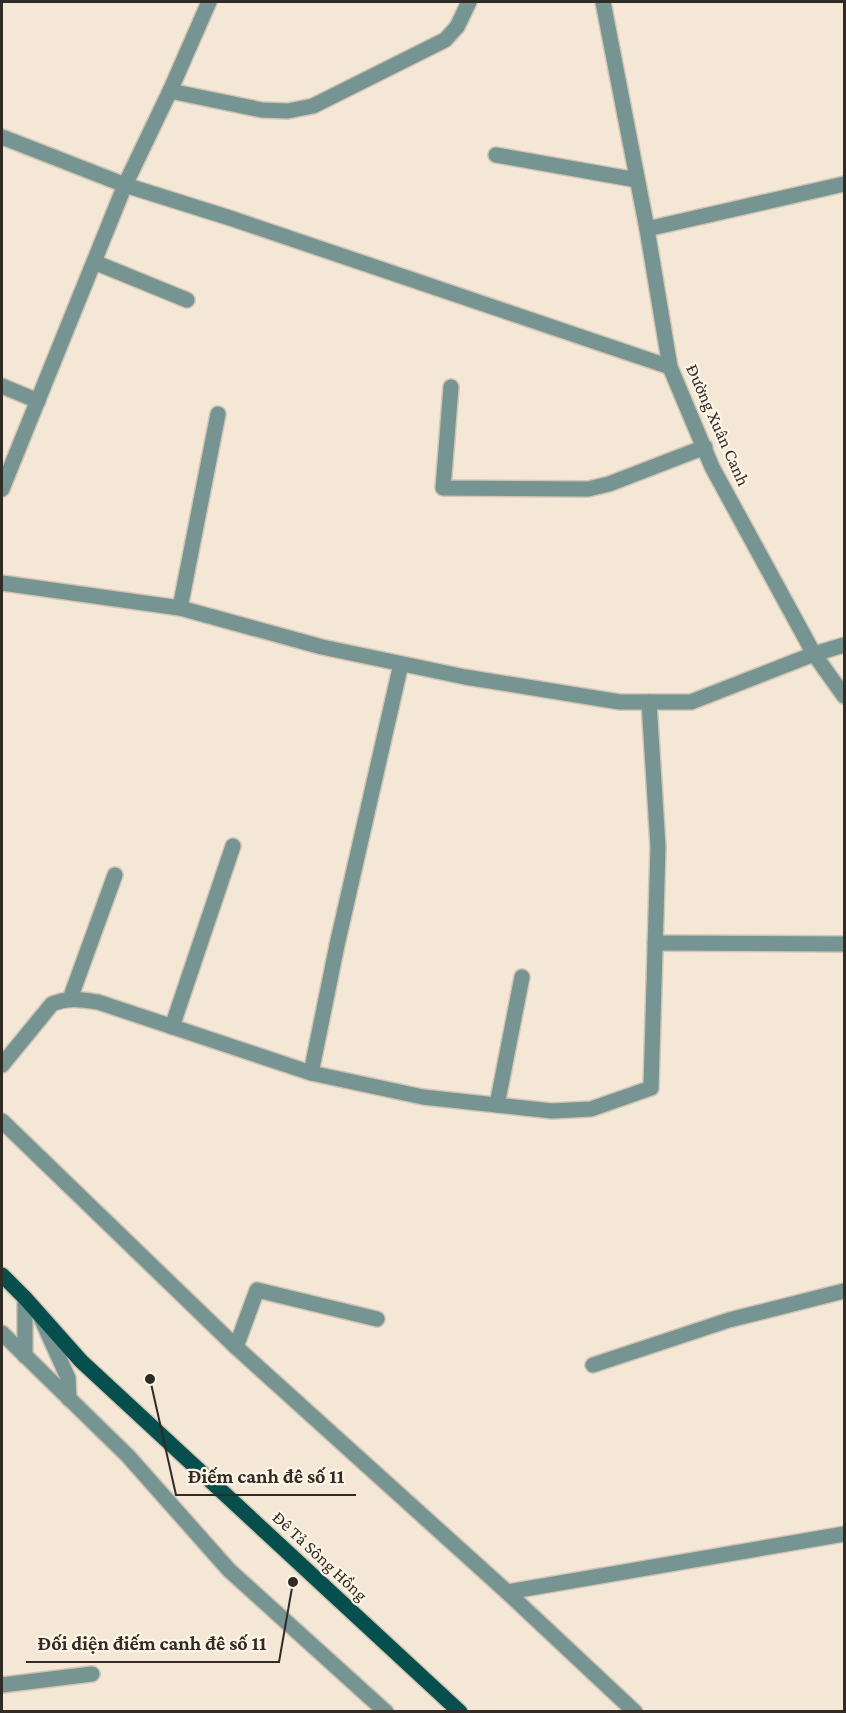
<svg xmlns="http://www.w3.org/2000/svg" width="846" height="1713" font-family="'Crimson Pro',serif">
<rect width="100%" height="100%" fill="#f4e7d6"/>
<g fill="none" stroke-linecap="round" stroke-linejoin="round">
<defs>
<g id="minor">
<polyline points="603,2 647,229 670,367 712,467 814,654 844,696"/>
<polyline points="170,91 262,110 288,111 313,106 445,40 457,27 469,2"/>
<polyline points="2,137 125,185 230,218 670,367"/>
<polyline points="496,155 637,180"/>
<polyline points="647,229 844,184"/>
<polyline points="94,262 187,300"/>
<polyline points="2,386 38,401"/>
<polyline points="451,387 443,488 588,489 609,484 705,447"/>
<polyline points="2,489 125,185 170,91 209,2"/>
<polyline points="2,583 180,608 322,647 465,677 620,702 691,702 814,654 844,645"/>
<polyline points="180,608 218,414"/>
<polyline points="655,943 844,944"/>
<polyline points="70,999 115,875"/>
<polyline points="172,1027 233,846"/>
<path d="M 2,1065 L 52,1004 C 68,997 82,1000 98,1002 L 311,1073 L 423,1097 L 552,1111 L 591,1109 L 651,1088 L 658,847 L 649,702"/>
<polyline points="311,1073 337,945 401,664"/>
<polyline points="497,1105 522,977"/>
<polyline points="2,1121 236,1347 507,1592 635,1712"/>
<polyline points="41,1318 68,1378 69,1399"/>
<polyline points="2,1333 128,1456 229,1570 386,1712"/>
<polyline points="236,1347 257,1290 377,1319"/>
<polyline points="25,1356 25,1298"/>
<polyline points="593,1365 729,1320 844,1291"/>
<polyline points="507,1592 844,1534"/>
<polyline points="2,1685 92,1674"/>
</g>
<polyline id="major" points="2,1275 25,1298 81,1361 460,1712"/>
</defs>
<use href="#minor" stroke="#d1c5b6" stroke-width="18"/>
<use href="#major" stroke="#d1c5b6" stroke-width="18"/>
<use href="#minor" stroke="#769592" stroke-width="15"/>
<use href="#major" stroke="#064f4c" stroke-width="15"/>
</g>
<g text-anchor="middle" stroke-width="4.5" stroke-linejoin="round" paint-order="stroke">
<g font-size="18" fill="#302b24" stroke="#fff5e7">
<text transform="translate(718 425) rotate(66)" y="6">Đường Xuân Canh</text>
<text transform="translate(320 1556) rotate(43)" y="6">Đê Tả Sông Hồng</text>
</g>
</g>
<path fill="none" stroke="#302b24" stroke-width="2" d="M150 1379L176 1495H356M293 1582L279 1662H26"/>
<g fill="#302b24" stroke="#fff5e7" stroke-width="2">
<circle cx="150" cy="1379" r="6"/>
<circle cx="293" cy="1582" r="6"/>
</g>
<g font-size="20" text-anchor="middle" font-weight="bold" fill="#302b24" stroke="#fff5e7" stroke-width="4.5" stroke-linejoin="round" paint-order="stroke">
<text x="266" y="1483">Điếm canh đê số 11</text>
<text x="152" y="1650">Đối diện điếm canh đê số 11</text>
</g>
<rect width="846" height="1713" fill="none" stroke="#302b24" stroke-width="6"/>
</svg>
